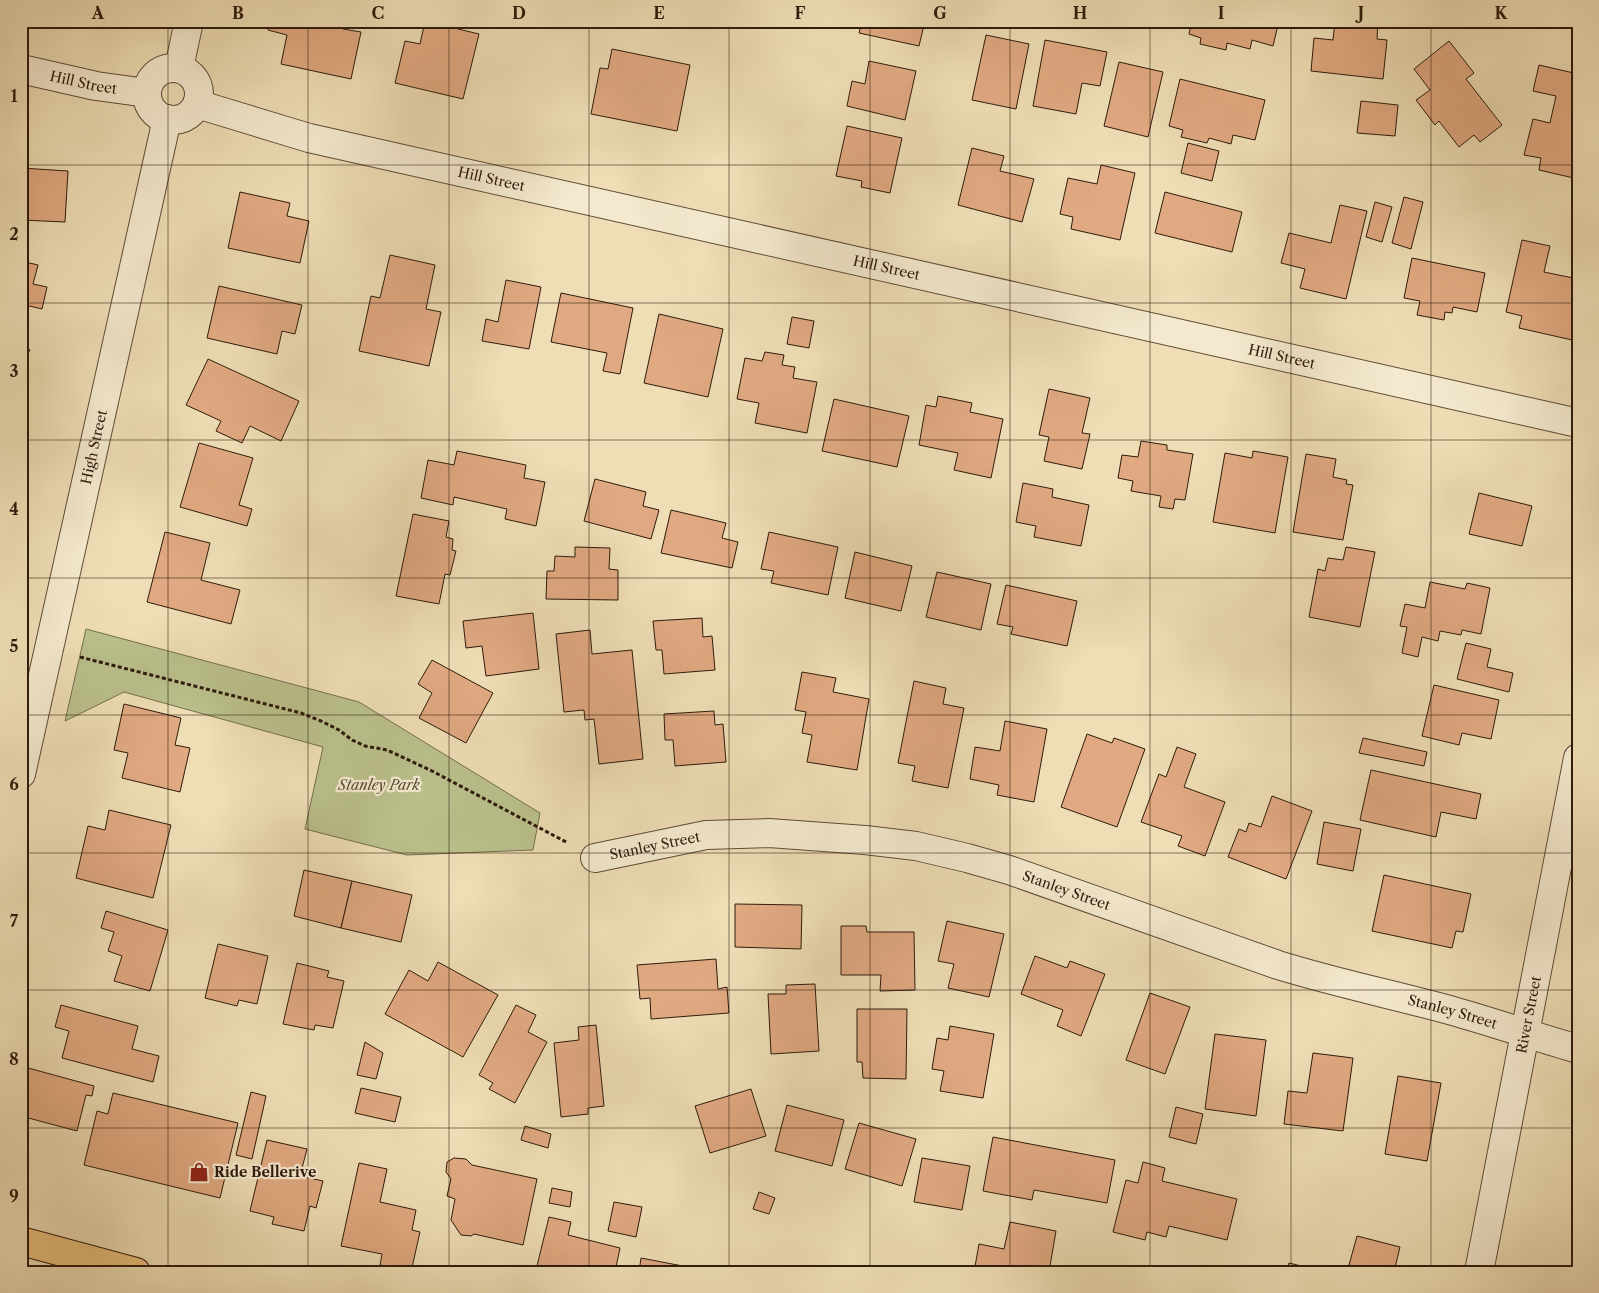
<svg xmlns="http://www.w3.org/2000/svg" width="1599" height="1293" font-family="'Libre Caslon Text',serif">
<rect width="100%" height="100%" fill="#eeddb5"/>
<filter id="stains"><feTurbulence type="fractalNoise" baseFrequency=".004" numOctaves="4"/><feColorMatrix values="0 0 0 0 .2 0 0 0 0 .09 0 0 0 0 .02 0 0 0 .5 -.17"/></filter>
<radialGradient id="worn" r=".72"><stop offset=".6" stop-color="#630" stop-opacity="0"/><stop offset="1" stop-color="#630" stop-opacity=".3"/></radialGradient>
<polygon fill="#bac08c" stroke="#746e4c" points="86,629 359,702 540,813 533,850 407,855 305,829 323,747 124,692 65,721"/>
<g fill="#e0a981" stroke="#2e1b0c">
<polygon points="270,21 345,21 343,29 361,32 351,79 281,64 287,35 268,30"/>
<polygon points="425,21 479,34 463,99 395,83 405,41 420,44"/>
<polygon points="862,21 925,21 919,46 859,33"/>
<polygon points="1192,21 1279,21 1273,46 1252,40 1250,49 1227,43 1226,50 1200,44 1201,38 1189,34"/>
<polygon points="1335,21 1378,21 1377,39 1387,40 1383,79 1311,71 1314,38 1333,40"/>
<polygon points="986,35 1029,44 1016,109 972,100"/>
<polygon points="1045,40 1107,52 1100,86 1082,83 1076,114 1033,106"/>
<polygon points="1449,41 1474,73 1466,79 1502,125 1480,142 1474,135 1459,147 1439,121 1435,125 1416,100 1430,90 1414,69"/>
<polygon points="612,49 690,65 677,131 591,114 600,68 608,69"/>
<polygon points="869,61 916,71 905,120 847,106 852,81 865,84"/>
<polygon points="1119,62 1163,72 1148,137 1104,126"/>
<polygon points="1539,65 1578,74 1578,179 1539,170 1541,158 1524,155 1533,119 1550,123 1556,96 1533,91"/>
<polygon points="1180,79 1265,100 1255,140 1233,135 1231,144 1209,138 1207,143 1181,137 1183,130 1169,126"/>
<polygon points="1361,101 1398,105 1395,136 1357,133"/>
<polygon points="847,126 902,138 890,193 861,187 862,181 836,176"/>
<polygon points="1188,143 1219,151 1212,181 1181,173"/>
<polygon points="972,148 1004,156 1000,171 1034,179 1022,222 958,205"/>
<polygon points="1101,165 1135,173 1120,240 1071,229 1073,217 1060,214 1068,178 1097,184"/>
<polygon points="21,168 68,171 65,222 21,220"/>
<polygon points="240,192 290,203 287,216 309,221 300,263 228,248"/>
<polygon points="1165,192 1242,212 1232,252 1155,233"/>
<polygon points="1404,197 1423,202 1411,249 1392,243"/>
<polygon points="1375,202 1392,207 1382,242 1366,237"/>
<polygon points="1340,205 1367,211 1346,299 1300,288 1305,269 1281,263 1289,233 1331,243"/>
<polygon points="1522,240 1550,246 1544,272 1578,279 1578,312 1572,340 1519,328 1522,316 1506,312"/>
<polygon points="390,255 435,265 426,309 441,312 429,366 359,351 371,296 380,298"/>
<polygon points="1412,258 1485,273 1477,312 1453,307 1452,313 1445,312 1444,320 1417,315 1420,301 1404,298"/>
<polygon points="21,261 38,265 33,284 47,287 42,309 21,304"/>
<polygon points="506,280 541,287 529,349 482,341 486,319 498,322"/>
<polygon points="219,286 302,305 295,334 282,331 277,354 207,338"/>
<polygon points="561,293 633,308 620,374 603,371 607,353 551,342"/>
<polygon points="659,314 723,329 708,397 644,383"/>
<polygon points="792,317 814,321 809,348 787,344"/>
<polygon points="21,344 30,350 21,364"/>
<polygon points="765,352 784,355 782,365 795,367 793,378 817,382 807,433 755,423 759,403 737,399 745,358 762,361"/>
<polygon points="208,359 299,401 281,441 250,426 242,443 216,431 221,421 186,405"/>
<polygon points="1049,389 1090,398 1082,433 1090,434 1082,469 1044,461 1049,437 1039,435"/>
<polygon points="938,396 972,403 970,412 1003,419 991,478 954,470 958,453 919,445 926,405 936,407"/>
<polygon points="834,399 909,416 897,467 822,451"/>
<polygon points="1141,441 1167,445 1167,450 1193,454 1185,500 1175,499 1173,509 1159,507 1161,496 1131,491 1133,481 1118,478 1122,455 1138,457"/>
<polygon points="199,443 253,458 239,505 252,509 247,526 180,507"/>
<polygon points="457,451 526,465 524,478 545,482 536,526 505,519 507,509 454,497 453,505 421,498 428,460 454,465"/>
<polygon points="1253,451 1288,457 1275,533 1213,522 1225,453 1252,458"/>
<polygon points="1306,454 1336,459 1333,477 1347,480 1346,484 1353,485 1343,540 1293,532"/>
<polygon points="595,479 646,492 643,506 659,510 651,539 584,521"/>
<polygon points="1023,483 1053,489 1052,497 1089,505 1081,546 1034,537 1036,526 1016,522"/>
<polygon points="1479,493 1532,506 1522,546 1469,534"/>
<polygon points="671,510 726,523 722,538 738,542 732,568 661,553"/>
<polygon points="413,514 449,521 446,537 453,539 452,550 456,551 450,575 445,574 439,604 396,596"/>
<polygon points="165,532 210,543 201,580 240,590 231,624 147,602"/>
<polygon points="769,532 838,547 828,595 771,583 774,571 761,569"/>
<polygon points="575,547 610,548 609,569 618,570 618,600 546,599 547,571 554,571 555,556 575,557"/>
<polygon points="1346,547 1375,552 1360,627 1309,617 1318,569 1325,571 1328,558 1343,560"/>
<polygon points="855,552 912,566 901,611 845,598"/>
<polygon points="937,572 991,584 981,630 926,617"/>
<polygon points="1430,582 1465,589 1467,583 1490,588 1481,634 1462,630 1461,635 1440,631 1438,641 1422,637 1418,657 1402,653 1407,627 1400,626 1405,604 1425,608"/>
<polygon points="1006,585 1077,601 1067,646 1011,634 1013,627 997,624"/>
<polygon points="533,613 539,669 486,676 482,646 466,648 463,621"/>
<polygon points="702,618 703,637 712,636 715,670 664,674 662,650 656,650 653,621"/>
<polygon points="590,630 592,654 632,650 643,759 599,764 594,719 585,720 584,710 564,712 556,634"/>
<polygon points="1466,643 1491,649 1487,667 1513,673 1509,692 1457,679"/>
<polygon points="432,660 493,693 466,743 419,718 432,693 418,684"/>
<polygon points="802,672 836,678 833,692 869,699 857,770 807,762 812,735 802,733 806,712 795,710"/>
<polygon points="914,681 946,688 943,704 964,708 948,788 912,781 915,766 898,763"/>
<polygon points="1434,685 1499,700 1491,739 1462,733 1459,745 1422,736"/>
<polygon points="124,704 181,718 175,745 190,748 180,792 122,778 128,753 114,750"/>
<polygon points="714,711 715,725 723,724 726,762 675,766 673,740 665,740 664,714"/>
<polygon points="1005,721 1047,729 1034,802 997,795 999,785 970,779 975,747 1000,751"/>
<polygon points="1087,734 1112,743 1114,738 1145,749 1117,827 1061,807"/>
<polygon points="1363,738 1427,752 1424,766 1359,753"/>
<polygon points="1177,747 1196,754 1184,787 1225,802 1205,856 1178,846 1182,836 1141,822 1159,774 1166,777"/>
<polygon points="1371,770 1481,794 1476,819 1441,812 1436,837 1360,820"/>
<polygon points="1272,796 1312,811 1286,879 1228,857 1239,829 1246,832 1249,823 1261,827"/>
<polygon points="109,810 171,825 153,898 76,878 88,826 105,830"/>
<polygon points="1324,822 1361,829 1353,871 1317,864"/>
<polygon points="304,870 352,881 341,928 294,916"/>
<polygon points="1384,875 1471,894 1463,932 1456,931 1452,948 1372,931"/>
<polygon points="352,881 412,895 401,942 341,928"/>
<polygon points="735,904 802,905 801,949 735,947"/>
<polygon points="106,911 168,930 150,991 114,981 122,956 108,951 114,932 101,928"/>
<polygon points="947,921 1004,934 989,997 948,988 954,964 938,961"/>
<polygon points="841,926 866,926 867,932 914,932 915,990 880,991 881,975 841,975"/>
<polygon points="218,944 268,956 257,1004 239,1000 237,1006 205,998"/>
<polygon points="1035,956 1067,968 1070,961 1105,974 1081,1036 1057,1026 1063,1010 1021,994"/>
<polygon points="716,959 718,989 727,987 729,1013 651,1019 650,998 640,999 637,965"/>
<polygon points="438,962 498,995 463,1057 385,1014 409,970 428,981"/>
<polygon points="297,963 329,971 327,977 344,981 333,1028 315,1025 314,1030 283,1024"/>
<polygon points="815,984 819,1051 771,1054 768,994 786,994 786,985"/>
<polygon points="1150,993 1190,1007 1165,1074 1126,1060"/>
<polygon points="61,1005 138,1026 132,1049 159,1056 153,1082 62,1058 69,1031 55,1027"/>
<polygon points="516,1005 536,1015 528,1032 547,1042 515,1103 489,1089 493,1083 479,1075"/>
<polygon points="857,1009 907,1009 906,1079 863,1078 862,1062 857,1062"/>
<polygon points="596,1025 604,1106 588,1108 588,1114 561,1117 554,1043 579,1040 578,1027"/>
<polygon points="950,1026 994,1034 983,1098 940,1091 944,1071 932,1069 937,1038 948,1040"/>
<polygon points="1215,1034 1266,1040 1256,1116 1205,1109"/>
<polygon points="365,1042 383,1053 376,1079 357,1075"/>
<polygon points="1313,1053 1353,1058 1343,1131 1284,1124 1288,1091 1307,1093"/>
<polygon points="21,1066 94,1086 92,1096 86,1095 77,1131 21,1116"/>
<polygon points="1398,1076 1441,1083 1427,1161 1385,1154"/>
<polygon points="361,1088 401,1097 395,1122 355,1113"/>
<polygon points="751,1089 766,1136 710,1153 695,1106"/>
<polygon points="251,1092 266,1096 252,1159 236,1155"/>
<polygon points="113,1093 238,1123 220,1198 84,1165 97,1111 108,1114"/>
<polygon points="787,1105 844,1120 832,1166 775,1151"/>
<polygon points="1176,1107 1203,1114 1196,1144 1169,1137"/>
<polygon points="859,1123 916,1139 902,1186 845,1169"/>
<polygon points="525,1126 551,1134 548,1148 521,1140"/>
<polygon points="993,1137 1115,1160 1107,1203 1034,1190 1032,1200 983,1191"/>
<polygon points="267,1140 307,1149 300,1176 323,1181 316,1208 310,1206 304,1231 272,1224 274,1217 250,1211"/>
<polygon points="454,1158 466,1159 472,1165 537,1179 523,1245 474,1234 471,1236 461,1235 451,1220 455,1199 447,1196 451,1179 446,1172 447,1162"/>
<polygon points="922,1158 970,1166 962,1210 914,1202"/>
<polygon points="1143,1162 1165,1168 1162,1181 1237,1199 1227,1240 1169,1226 1166,1237 1147,1232 1145,1240 1113,1232 1126,1180 1138,1183"/>
<polygon points="359,1163 387,1169 380,1202 416,1210 412,1230 420,1232 411,1272 380,1265 382,1254 341,1246"/>
<polygon points="552,1188 572,1192 570,1207 549,1203"/>
<polygon points="759,1192 775,1198 769,1214 753,1209"/>
<polygon points="1578,1201 1578,1226 1572,1225"/>
<polygon points="614,1202 642,1207 636,1237 608,1231"/>
<polygon points="549,1217 571,1222 568,1235 620,1248 615,1272 545,1272 536,1270"/>
<polygon points="1010,1222 1056,1231 1049,1272 974,1272 979,1244 1004,1249"/>
<polygon points="1357,1236 1400,1247 1394,1272 1374,1272 1349,1265"/>
<polygon points="641,1258 714,1272 639,1272"/>
<polygon points="1289,1263 1326,1272 1286,1272"/>
</g>
<g fill="none" stroke-linecap="round" stroke-linejoin="round">
<defs>
<g id="minor">
<circle cx="173" cy="94" r="26"/>
<polyline points="179,68 189,21"/>
<path id="s1" d="M 21,69 L 96,86 L 147,93"/>
<path id="s2" d="M 197,104 L 309,138 L 1578,423"/>
<path id="s3" d="M 21,774 L 167,119"/>
<path id="s4" d="M 595,858 L 706,835 L 769,833 L 865,840 L 916,846 L 967,858 L 1009,870 L 1278,965 C 1336,983 1395,995 1453,1011 C 1495,1023 1536,1037 1578,1049"/>
<path id="s5" d="M 1479,1272 L 1578,758"/>
</g>
<polyline id="major" points="21,1241 136,1272"/>
</defs>
<use href="#minor" stroke="#5e4c36" stroke-width="30"/>
<use href="#major" stroke="#2e1b0c" stroke-width="30"/>
<polyline stroke="#2e1b0c" stroke-width="3" stroke-dasharray="4 2.5" stroke-linecap="butt" points="80,657 301,713 321,721 339,730 352,740 365,746 387,750 432,771 568,843"/>
<use href="#minor" stroke="#f4e9cf" stroke-width="28"/>
<use href="#major" stroke="#e7be7a" stroke-width="28"/>
</g>
<path fill="none" stroke="#2e1b0c" stroke-width="1" stroke-opacity="0.55" d="M 168,21 L 168,1272M 308,21 L 308,1272M 449,21 L 449,1272M 589,21 L 589,1272M 729,21 L 729,1272M 870,21 L 870,1272M 1010,21 L 1010,1272M 1150,21 L 1150,1272M 1291,21 L 1291,1272M 1431,21 L 1431,1272M 21,165 L 1578,165M 21,303 L 1578,303M 21,440 L 1578,440M 21,578 L 1578,578M 21,715 L 1578,715M 21,853 L 1578,853M 21,990 L 1578,990M 21,1128 L 1578,1128"/>
<defs>
<symbol id="shop-bare" viewBox="-9 -9 18 18"><path d="M-5-2.5h2.3a2.7 3.5 0 0 1 5.4 0H5L5.5 6h-11ZM-1.5-2.5h3a1.5 2.3 0 0 0-3 0Z" fill="#8f2418" stroke="#f4e9cf" stroke-width="2.5" paint-order="stroke"/></symbol>
</defs>
<g fill-rule="evenodd">
<use href="#shop-bare" x="185" y="1158" width="28" height="28"/>
</g>
<g text-anchor="middle" stroke-width="4.5" stroke-linejoin="round" paint-order="stroke">
<g font-size="14" fill="#2e1b0c" stroke="#f4e9cf">
<text dy="5" stroke="none"><textPath href="#s1" startOffset="64">Hill Street</textPath></text>
<text dy="5" stroke="none"><textPath href="#s2" startOffset="304">Hill Street</textPath></text>
<text dy="5" stroke="none"><textPath href="#s2" startOffset="709">Hill Street</textPath></text>
<text dy="5" stroke="none"><textPath href="#s2" startOffset="1114">Hill Street</textPath></text>
<text dy="5" stroke="none"><textPath href="#s3" startOffset="335">High Street</textPath></text>
<text dy="5" stroke="none"><textPath href="#s4" startOffset="61">Stanley Street</textPath></text>
<text dy="5" stroke="none"><textPath href="#s4" startOffset="481">Stanley Street</textPath></text>
<text dy="5" stroke="none"><textPath href="#s4" startOffset="886">Stanley Street</textPath></text>
<text dy="5" stroke="none"><textPath href="#s5" startOffset="262">River Street</textPath></text>
</g>
<g font-size="14" font-style="italic" fill="#584d32" stroke="#f4e9cf">
<text x="379" y="790">Stanley Park</text>
</g>
<g font-size="14" font-weight="bold" fill="#2e1b0c" stroke="#f4e9cf" text-anchor="start">
<text x="214" y="1177">Ride Bellerive</text>
</g>
</g>
<rect width="1599" height="1293" fill="none" stroke="#eeddb5" stroke-width="55"/>
<rect x="28" y="28" width="1544" height="1238" fill="none" stroke="#2e1b0c" stroke-width="2"/>
<g font-size="16" text-anchor="middle" font-weight="bold" fill="#2e1b0c">
<text x="98" y="19">A</text>
<text x="238" y="19">B</text>
<text x="378" y="19">C</text>
<text x="519" y="19">D</text>
<text x="659" y="19">E</text>
<text x="800" y="19">F</text>
<text x="940" y="19">G</text>
<text x="1080" y="19">H</text>
<text x="1221" y="19">I</text>
<text x="1361" y="19">J</text>
<text x="1501" y="19">K</text>
<text x="14" y="102">1</text>
<text x="14" y="240">2</text>
<text x="14" y="377">3</text>
<text x="14" y="515">4</text>
<text x="14" y="652">5</text>
<text x="14" y="790">6</text>
<text x="14" y="927">7</text>
<text x="14" y="1065">8</text>
<text x="14" y="1202">9</text>
</g>
<rect width="100%" height="100%" filter="url(#stains)"/>
<rect width="100%" height="100%" fill="url(#worn)"/>
</svg>
